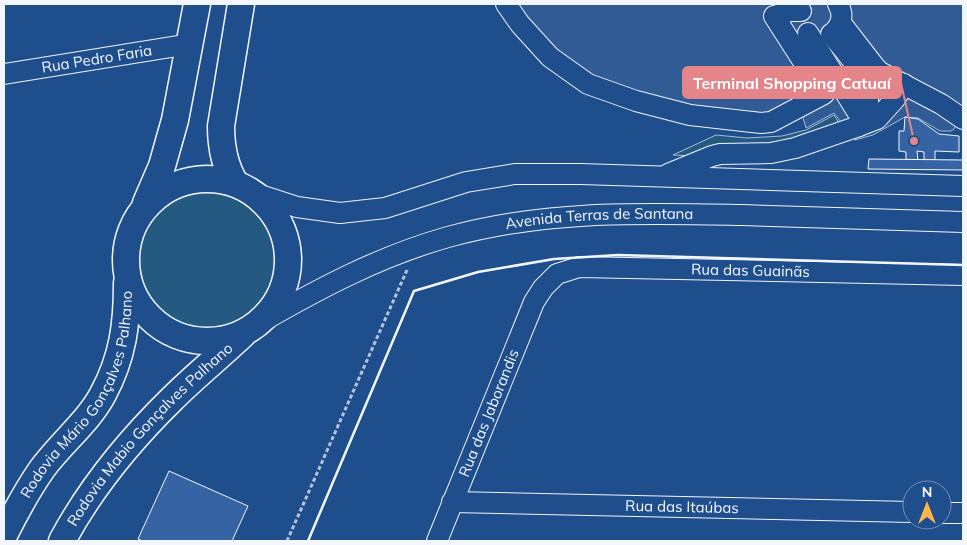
<svg xmlns="http://www.w3.org/2000/svg" width="967" height="545" font-family="Mulish,sans-serif">
<rect width="100%" height="100%" fill="#1f4e8c"/>
<g fill="#245a82" stroke="#a8bbd7">
<polygon points="834,115 839,123 802,138 693,156 673,155 716,135 747,138 782,136 806,130"/>
<circle cx="206" cy="261" r="69"/>
</g>
<polygon fill="#305b95" stroke="#a8bbd7" points="495,4 963,4 963,112 954,129 951,131 940,131 918,118 905,117 873,135 855,140 834,113 806,128 802,114 784,122 573,84 558,75 529,47"/>
<g fill="#3563a3" stroke="#f2f6ff">
<polygon points="905,117 918,119 939,134 959,136 959,152 935,151 935,160 924,160 924,152 917,151 918,160 906,160 906,152 899,151 899,131 904,131"/>
<polygon points="869,159 963,160 963,170 868,169"/>
<polygon points="169,471 248,506 232,541 143,541 138,539"/>
</g>
<g fill="none" stroke-linecap="round" stroke-linejoin="round">
<defs>
<g id="minor">
<polyline points="506,4 520,24 550,57 588,84 636,101 690,115 761,123 771,122 824,94 774,16 791,11 801,11"/>
<polyline points="841,23 875,67 880,72 941,104 963,119"/>
<polyline points="808,33 861,118 859,126"/>
<path d="M 833,33 C 842,24 844,15 838,4"/>
<path d="M 831,34 C 846,53 871,77 868,104 C 867,108 864,113 861,118"/>
<path id="s1" d="M 4,74 L 190,44"/>
<polyline points="668,174 712,156 720,154 771,153 795,148 859,126 877,119 895,99 904,84"/>
<polyline points="257,194 297,207 340,213 385,208 466,182 515,174 580,174 963,186"/>
<path id="s2" d="M 256,325 C 318,289 380,256 448,237 C 546,210 640,213 741,215 C 815,217 889,220 963,222"/>
<path id="s3" d="M 452,502 L 912,512"/>
<polyline points="942,513 963,513"/>
<path id="s4" d="M 437,541 L 534,302 L 543,288 L 557,274 L 579,267 L 963,275"/>
</g>
<g id="major">
<circle cx="207" cy="260" r="81"/>
<path d="M 235,183 C 224,165 221,147 221,126 L 241,4"/>
<polyline points="146,203 162,166 175,120 197,4"/>
<path id="s5" d="M 4,535 C 15,513 28,489 42,469 C 61,443 89,421 103,394 C 123,357 127,324 127,283"/>
<path id="s6" d="M 62,541 C 90,489 130,440 172,399 C 195,376 220,356 243,334"/>
</g>
</defs>
<use href="#minor" stroke="#f2f6ff" stroke-width="22"/>
<use href="#major" stroke="#f2f6ff" stroke-width="29"/>
<polyline stroke="#b3c4dc" stroke-width="3" stroke-dasharray="4 2.5" stroke-linecap="butt" points="287,541 407,270"/>
<use href="#minor" stroke="#1f4e8c" stroke-width="20"/>
<use href="#major" stroke="#1f4e8c" stroke-width="26"/>
<polyline stroke="#f2f6ff" stroke-width="2.5" points="308,541 414,291 478,272 554,259 618,255 963,265"/>
</g>
<g text-anchor="middle" stroke-width="4" stroke-linejoin="round" paint-order="stroke">
<g font-size="15" fill="#f2f6ff" stroke="#1f4e8c">
<text dy="5" stroke="none"><textPath href="#s1" startOffset="94">Rua Pedro Faria</textPath></text>
<text dy="5" stroke="none"><textPath href="#s2" startOffset="365">Avenida Terras de Santana</textPath></text>
<text dy="5" stroke="none"><textPath href="#s4" startOffset="489">Rua das Guainãs</textPath></text>
<text dy="5" stroke="none"><textPath href="#s5" startOffset="162">Rodovia Mário Gonçalves Palhano</textPath></text>
<text dy="5" stroke="none"><textPath href="#s4" startOffset="138">Rua das Jaborandis</textPath></text>
<text dy="5" stroke="none"><textPath href="#s6" startOffset="139">Rodovia Mabio Gonçalves Palhano</textPath></text>
<text dy="5" stroke="none"><textPath href="#s3" startOffset="230">Rua das Itaúbas</textPath></text>
</g>
</g>
<path fill="none" stroke="#e38589" stroke-width="2" d="M914 141L901 83"/>
<circle fill="#e38589" stroke="#1f4e8c" stroke-width="2" cx="914" cy="141" r="5"/>
<rect fill="#e38589" stroke="#e38589" stroke-width="2" x="683" y="67" width="218" height="31" rx="5"/>
<g font-size="16" text-anchor="middle" font-weight="bold" fill="#fff">
<text x="792" y="89">Terminal Shopping Catuaí</text>
</g>
<rect width="967" height="545" fill="none" stroke="#f2f6ff" stroke-width="10"/>
<g transform="translate(927 505)"><circle r="24" fill="#1f4e8c" stroke="#7391ba"/>
<path d="M0-4L9 19L0 12L-9 19Z" fill="#ffb74d"/>
<text y="-8" font-size="14" font-weight="bold" text-anchor="middle" fill="#f2f6ff">N</text>
</g>
</svg>
